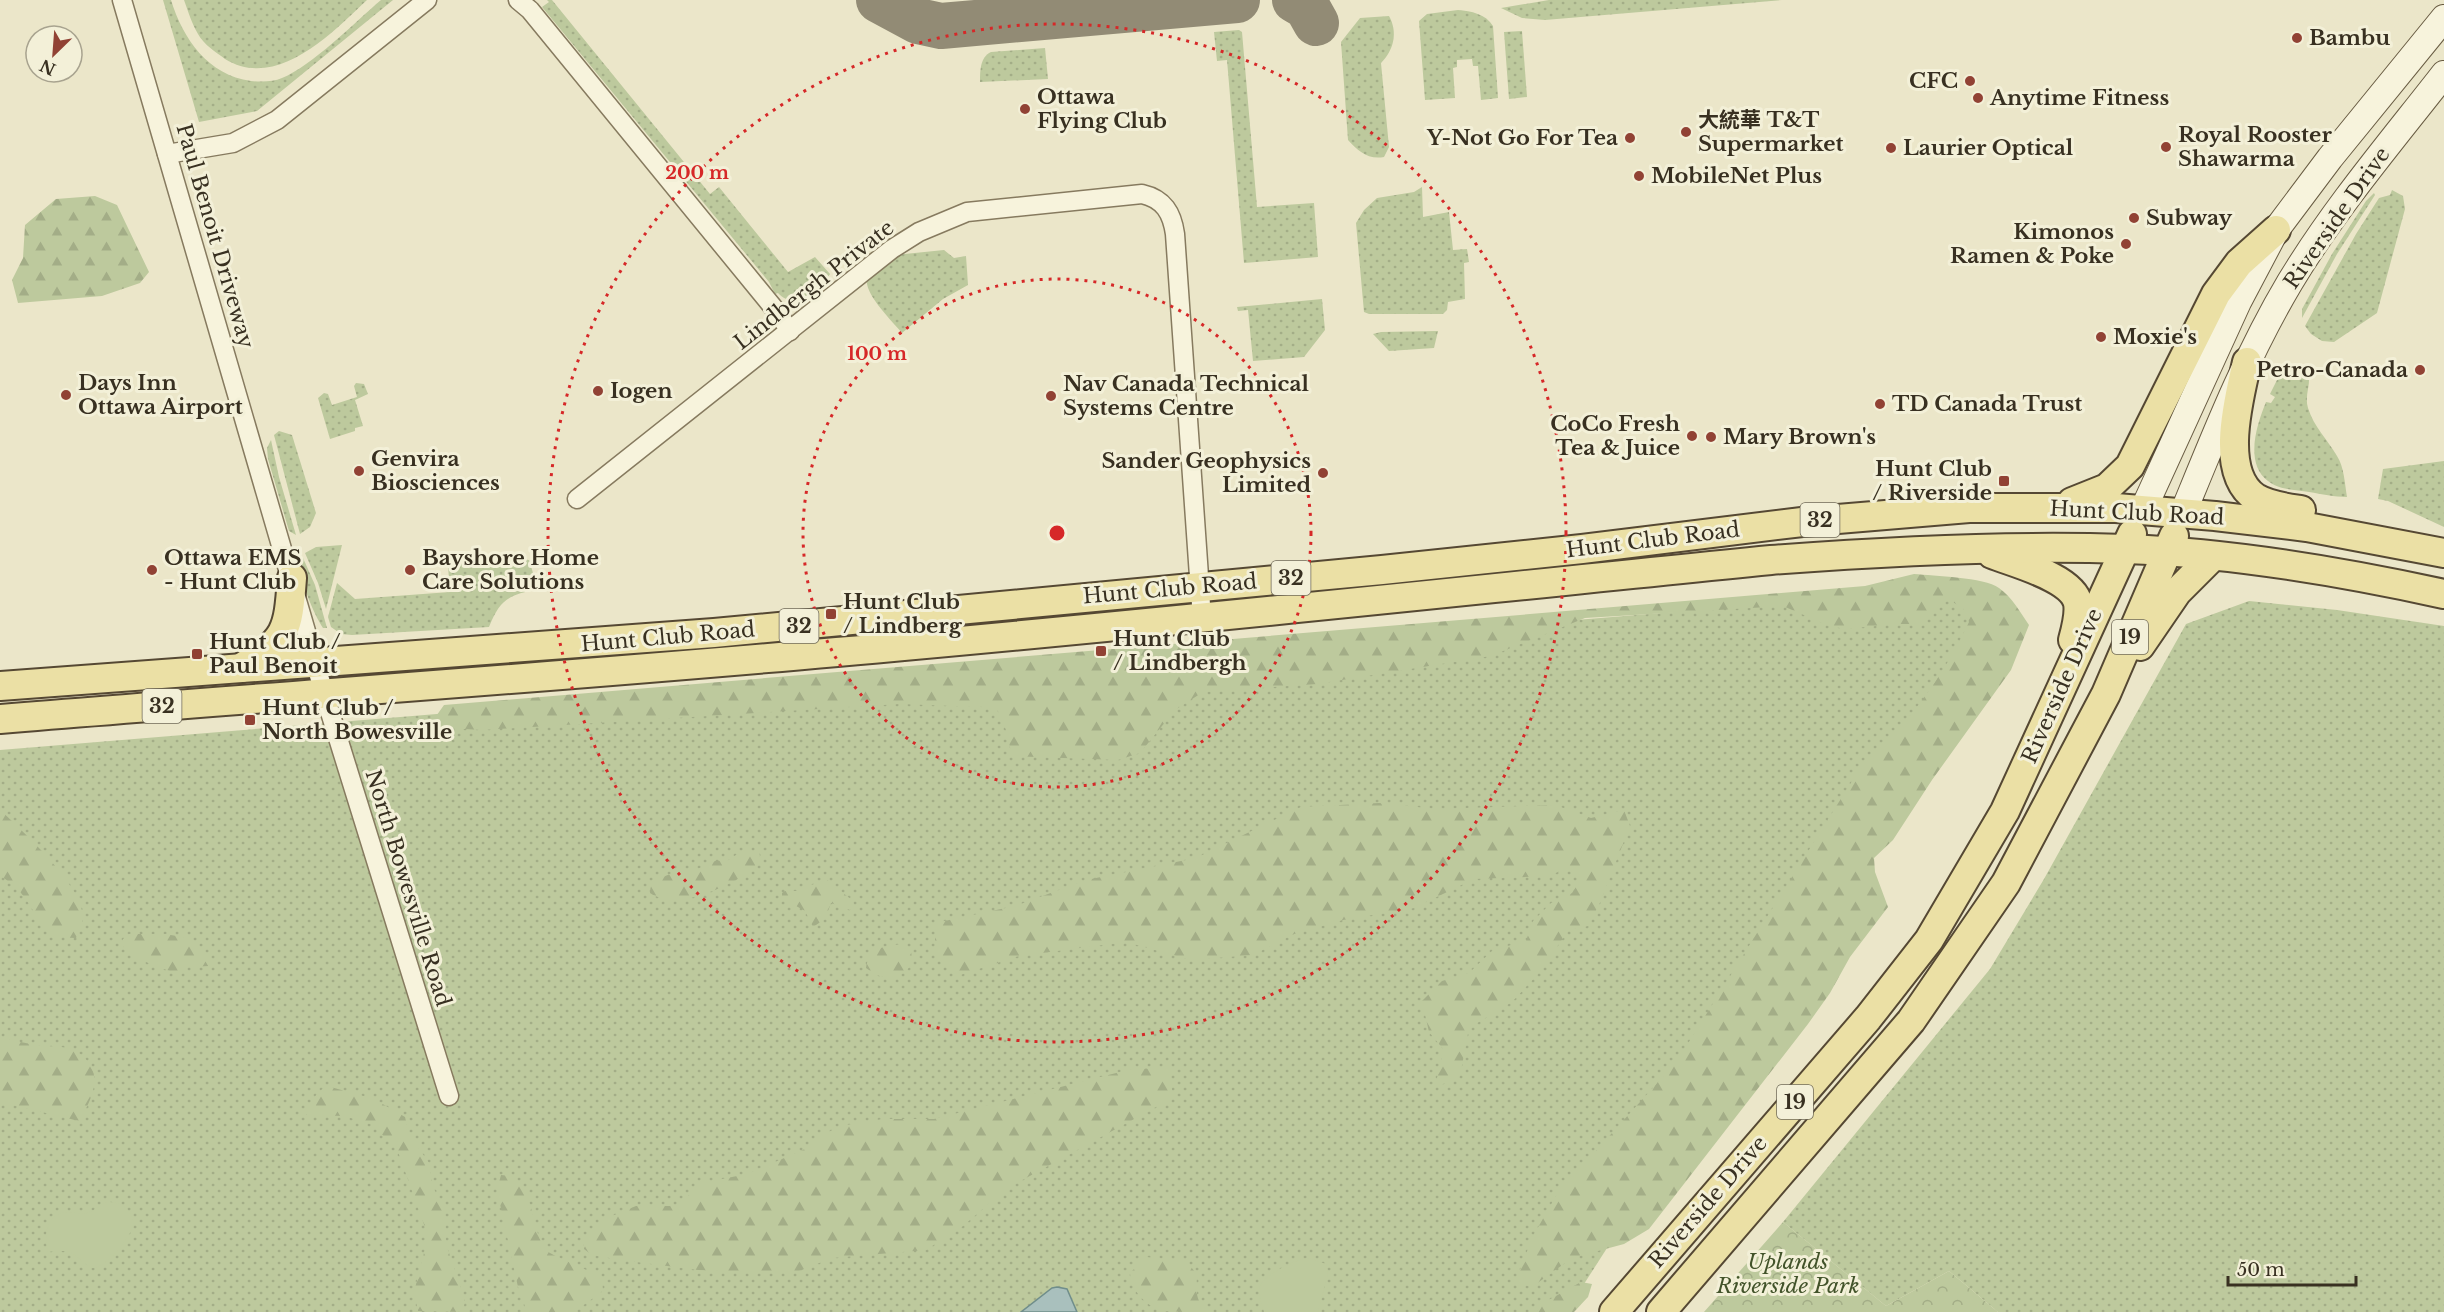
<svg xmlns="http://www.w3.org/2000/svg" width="2444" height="1312" font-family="'Libre Baskerville','Noto Sans SC',serif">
<defs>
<pattern id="grass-dots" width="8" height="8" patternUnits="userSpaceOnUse" patternTransform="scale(1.5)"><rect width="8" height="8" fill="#bdc99d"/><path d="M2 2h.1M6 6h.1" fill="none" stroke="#a3ad87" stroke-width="1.8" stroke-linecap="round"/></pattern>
<pattern id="forest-firs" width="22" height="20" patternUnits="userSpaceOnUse" patternTransform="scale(1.5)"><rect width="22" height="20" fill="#bdc99d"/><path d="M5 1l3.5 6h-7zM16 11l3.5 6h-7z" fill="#a3ad87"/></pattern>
<pattern id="park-crowns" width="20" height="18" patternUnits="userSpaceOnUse" patternTransform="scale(1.5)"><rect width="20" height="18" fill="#bdc99d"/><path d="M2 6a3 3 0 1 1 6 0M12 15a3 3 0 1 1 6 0" fill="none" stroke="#a3ad87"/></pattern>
</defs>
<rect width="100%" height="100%" fill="#ebe6c9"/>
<g fill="url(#grass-dots)">
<path d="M 163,0 L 171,0 C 183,39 208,75 251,81 C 261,82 273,82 282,78 C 312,66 355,22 381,0 L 393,0 L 257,111 L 199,122 Z"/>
<path d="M 184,0 L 367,0 C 332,33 277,91 225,59 C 216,52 204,45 198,34 C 192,24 188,11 184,0 Z"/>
<path d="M 547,0 L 552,0 L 710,194 L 719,187 L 788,272 L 815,257 L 830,274 C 820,291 794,311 778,293 L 775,294 L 769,282 L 542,7 L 549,2 Z"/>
<polygon points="1549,0 1782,0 1545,20 1522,18 1501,8"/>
<path d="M 1458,10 C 1471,11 1486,14 1493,26 L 1498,98 L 1481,100 L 1478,66 L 1473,66 L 1472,59 L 1457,60 L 1457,67 L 1453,68 L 1455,98 L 1425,100 L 1419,21 L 1427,14 Z"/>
<path d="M 1389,16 C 1398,32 1394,50 1381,63 L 1389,147 L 1384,157 C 1368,160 1358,151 1348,140 L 1341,42 L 1360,18 Z"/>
<polygon points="1239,30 1242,32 1257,207 1314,203 1318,257 1244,263 1227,60 1217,61 1214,32"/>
<polygon points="1522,31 1527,97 1509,99 1504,32"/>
<path d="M 1045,48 L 1048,79 L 980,82 C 980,71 980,57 991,52 Z"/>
<polygon points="1422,187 1423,217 1449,212 1453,250 1467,249 1469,262 1464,263 1465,299 1448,302 1447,310 1443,314 1369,314 1364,312 1356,223 1364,210 1377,198 1414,192"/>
<polygon points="2392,190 2403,196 2405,209 2377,313 2334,342 2322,341 2311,334 2305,326 2356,234 2379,198 2390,195"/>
<polygon points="2374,193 2375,195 2337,254 2302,318 2302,309 2332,254 2366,201"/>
<path d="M 944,250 L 954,258 L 966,256 L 968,285 L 943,299 L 902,333 C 892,321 864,294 867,279 L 895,255 Z"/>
<polygon points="1322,299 1325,330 1304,357 1253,361 1248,310 1238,311 1237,307"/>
<polygon points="1438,331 1434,348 1389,351 1373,334 1381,332"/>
<path d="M 2285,364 L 2296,364 L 2308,371 C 2312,383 2304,395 2308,408 C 2314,427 2327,439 2337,456 C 2344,466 2345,485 2347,497 C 2334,497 2322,494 2309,492 C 2296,490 2279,490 2268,481 C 2244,463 2257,424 2266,402 L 2271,403 L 2275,397 L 2270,394 Z"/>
<polygon points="356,383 364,384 368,394 355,400 363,426 355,428 355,431 330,439 318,398 324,393 328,394 332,405 357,397 354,386"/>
<polygon points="279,431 292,435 316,513 310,527 300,534 274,435"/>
<polygon points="271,440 279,477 296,535 289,531 268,459 267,448"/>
<polygon points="2444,461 2444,527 2388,501 2378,499 2383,469"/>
<polygon points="342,545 326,609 318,583 305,553 316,547"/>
<path d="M 450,552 L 482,556 L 488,563 L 499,555 L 529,560 L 538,589 C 509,595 500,599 489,627 L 352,635 L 341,634 L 331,627 L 328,617 L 337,583 L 355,599 L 450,592 L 447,553 Z"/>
<path d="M 303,558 L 315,585 L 327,628 L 323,628 C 314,615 295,572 303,558 Z"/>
<polygon points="1941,590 2011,617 1584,1284 1548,1312 0,1312 0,750"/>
<polygon points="2249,601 2337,610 2444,626 2444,1312 1998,1312 1949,1271 1886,1306 1783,1222 1990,969 2044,879 2186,624"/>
</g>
<g fill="url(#forest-firs)">
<polygon points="95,196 117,205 149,272 140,283 102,296 18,303 12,280 23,258 25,225 56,199"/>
<path d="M 1914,574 C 1934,576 1984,577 1999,588 C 2012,597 2020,612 2029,625 L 2011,670 L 1932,780 L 1893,840 L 1874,858 L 1875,872 L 1888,907 L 1850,957 L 1830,993 L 1808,1024 L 1649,1229 L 1624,1244 L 1572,1258 L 1532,1287 L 1515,1283 L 1532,1238 L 1557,1194 L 1677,1061 L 1862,765 C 1908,725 1943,677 1969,622 L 1963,608 L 1949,600 L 1938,605 L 1919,624 L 1896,624 L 1845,629 L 1829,626 L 1783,606 L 1585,618 L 1491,656 L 1317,684 L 1203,692 L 1175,710 L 1140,753 L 1118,760 L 1012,756 L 1006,730 L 997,709 L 981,707 L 900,704 L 482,730 L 447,728 L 434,719 L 444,705 L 1865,586 Z"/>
<polygon points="1379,803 1436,809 1555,805 1591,818 1624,810 1630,826 1599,905 1588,926 1569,930 1537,975 1512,1002 1469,1028 1460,1076 1441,1085 1437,1078 1444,1050 1429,1032 1422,1001 1442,981 1469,973 1493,950 1526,941 1533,921 1551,903 1572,893 1582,878 1569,867 1549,876 1474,879 1414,908 1343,920 1294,934 1253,955 1191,960 1126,942 1019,956 957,976 935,951 935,923 1015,906 1086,880 1196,858 1301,807"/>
<path d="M 0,810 C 22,830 74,879 81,907 C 85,919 81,927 76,938 C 39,938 41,917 21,893 C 16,886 7,881 0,875 Z"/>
<path d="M 747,850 L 758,852 L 760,855 L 756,869 C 729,884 680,913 650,893 L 651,882 L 682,869 L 698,869 L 715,861 L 729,860 L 740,852 Z"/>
<polygon points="826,879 853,901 854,907 850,910 831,903 825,919 813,927 805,911 782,898 782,893 785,891 797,891"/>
<path d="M 129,934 L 165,934 L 188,938 L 209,958 L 209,966 L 187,967 L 177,973 C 159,968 133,959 121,944 L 123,939 Z"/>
<path d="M 903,944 L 911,952 L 913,963 C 898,982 885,982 866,968 C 869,947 885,946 903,944 Z"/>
<path d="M 0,1037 C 12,1040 24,1043 36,1045 C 47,1047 63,1045 73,1050 C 106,1067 95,1095 79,1121 L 0,1102 Z"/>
<polygon points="1169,1068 1172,1090 1167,1101 1006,1189 963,1226 926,1250 832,1258 799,1271 753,1272 698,1270 621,1260 592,1255 584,1249 583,1240 607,1218 636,1206 681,1206 697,1184 747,1174 803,1150 819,1137 840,1126 883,1119 934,1119 1132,1069"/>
<path d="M 327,1086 L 374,1099 L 405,1117 L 409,1134 L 429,1163 L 433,1187 L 445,1210 L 446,1244 L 465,1300 L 463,1312 L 418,1311 L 414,1292 L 425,1249 L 426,1230 L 397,1149 L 371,1124 L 344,1116 L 306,1115 C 309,1103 317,1091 327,1086 Z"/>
<path d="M 501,1175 C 536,1176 530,1234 547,1251 C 553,1256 592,1272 602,1277 L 603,1291 L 574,1312 L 527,1312 L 518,1287 L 497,1190 Z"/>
<path d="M 1146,1257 L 1184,1261 C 1206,1278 1191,1281 1199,1301 C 1200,1305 1205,1309 1208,1312 C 1197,1312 1170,1312 1161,1311 C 1145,1304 1131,1291 1130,1273 Z"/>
<polygon points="1581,1282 1592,1284 1588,1297 1574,1312 1536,1312 1545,1302"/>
</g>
<polygon fill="url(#park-crowns)" points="1783,1222 1886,1306 1949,1271 1998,1312 1704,1312"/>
<g fill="#bdc99d">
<path d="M 107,1202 C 123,1202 131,1209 134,1225 C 129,1238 107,1268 92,1268 C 71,1256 78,1248 48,1252 C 44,1236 45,1213 68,1212 C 74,1212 80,1215 87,1213 C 94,1211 100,1205 107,1202 Z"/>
<path d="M 1309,1258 L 1326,1264 L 1328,1273 L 1318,1312 L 1264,1312 C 1263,1305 1258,1297 1259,1289 C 1261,1276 1297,1258 1309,1258 Z"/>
</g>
<polygon fill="#a9c0bd" stroke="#708e8b" stroke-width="1.5" points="1057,1287 1067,1289 1077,1312 1021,1312 1052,1288"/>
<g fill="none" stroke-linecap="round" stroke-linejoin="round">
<g stroke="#928b75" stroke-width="46">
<polyline points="879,0 918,21 941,26 1237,0"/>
<polyline points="1295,0 1307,7 1316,23"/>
</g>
<defs>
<g id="minor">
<polyline points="122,0 324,693 449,1096"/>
<polyline points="518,0 530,10 777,312 790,331"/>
<polyline points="167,154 233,143 277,120 427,0"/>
<path d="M 577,499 L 892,249 L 919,232 L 967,212 L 1142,194 C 1164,199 1172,213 1175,234 L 1202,619"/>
</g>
<g id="secondary">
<polyline points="2143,510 2238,302 2276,230 2330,158 2444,18"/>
<path d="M 2183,513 C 2215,435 2246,356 2290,282 C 2334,209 2391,142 2444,74"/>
</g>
<g id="primary">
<path d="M 2247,362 C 2239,398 2218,473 2256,498 C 2269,506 2287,508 2301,510"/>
<polyline points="2072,502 2107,488 2130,466 2216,294 2239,263 2276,230"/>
<path d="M 1992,554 C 2014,563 2072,577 2078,603 C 2080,614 2076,629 2073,640"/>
<polyline points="2140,646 2177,592 2213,556"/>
<path d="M 241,668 C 287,638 288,633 292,578"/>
<polyline points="0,686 714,633 1382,570 1582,549 1802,522 1969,508 2116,508 2215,516 2307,527 2444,553"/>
<path d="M 0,719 C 279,696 558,677 837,652 C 1149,625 1460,591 1771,560 C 1889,551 2007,545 2125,549 C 2233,553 2339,571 2444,594"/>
<polyline points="1614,1312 1868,1018 1929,940 2005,811 2132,534"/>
<polyline points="1661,1312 1911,1021 2006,883 2106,694 2174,536"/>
</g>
</defs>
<use href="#minor" stroke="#867a5f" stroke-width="21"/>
<use href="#secondary" stroke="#685b42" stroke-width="28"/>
<use href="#primary" stroke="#554833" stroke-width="32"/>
<use href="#minor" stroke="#f7f3dc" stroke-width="18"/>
<use href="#secondary" stroke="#f7f3dc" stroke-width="26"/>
<use href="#primary" stroke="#ebe0a5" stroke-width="28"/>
</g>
<g fill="none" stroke="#d62828" stroke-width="3" stroke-dasharray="3 6">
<circle cx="1057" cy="533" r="254"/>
<circle cx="1057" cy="533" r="509"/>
</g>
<g fill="#914234" stroke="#f3f0d8" stroke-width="2">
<circle cx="2297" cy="38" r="6"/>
<circle cx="1970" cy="81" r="6"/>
<circle cx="1978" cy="98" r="6"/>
<circle cx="1025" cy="109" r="6"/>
<circle cx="1686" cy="132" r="6"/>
<circle cx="1630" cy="138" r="6"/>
<circle cx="2166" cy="147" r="6"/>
<circle cx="1891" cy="148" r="6"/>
<circle cx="1639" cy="176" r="6"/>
<circle cx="2134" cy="218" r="6"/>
<circle cx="2126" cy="244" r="6"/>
<circle cx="2101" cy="337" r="6"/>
<circle cx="2420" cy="370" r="6"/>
<circle cx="598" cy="391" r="6"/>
<circle cx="66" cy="395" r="6"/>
<circle cx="1051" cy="396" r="6"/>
<circle cx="1880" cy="404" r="6"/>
<circle cx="1692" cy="436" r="6"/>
<circle cx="1711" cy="437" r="6"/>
<circle cx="359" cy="471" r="6"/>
<circle cx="1323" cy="473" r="6"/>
<rect x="1998" y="475" width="12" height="12" rx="3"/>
<circle cx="152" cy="570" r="6"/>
<circle cx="410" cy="570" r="6"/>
<rect x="825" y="608" width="12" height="12" rx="3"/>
<rect x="1095" y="645" width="12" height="12" rx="3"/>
<rect x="191" y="648" width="12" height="12" rx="3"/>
<rect x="244" y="714" width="12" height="12" rx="3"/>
</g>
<g text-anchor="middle" stroke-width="6" stroke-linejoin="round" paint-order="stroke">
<g fill="#f3f0d8" stroke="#706a58" stroke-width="1.5">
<rect x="1800.5" y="503" width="39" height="34" rx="4.5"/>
<rect x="1271.5" y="561" width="39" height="34" rx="4.5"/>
<rect x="779.5" y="609" width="39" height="34" rx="4.5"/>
<rect x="2112" y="620" width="36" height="34" rx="4.5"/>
<rect x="142.5" y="689" width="39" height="34" rx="4.5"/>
<rect x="1777" y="1085" width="36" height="34" rx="4.5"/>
</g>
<g font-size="20" font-weight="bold" fill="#383021">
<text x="1820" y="527">32</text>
<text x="1291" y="585">32</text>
<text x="799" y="633">32</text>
<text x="2130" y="644">19</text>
<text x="162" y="713">32</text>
<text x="1795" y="1109">19</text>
</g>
<g font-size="21" font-weight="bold" fill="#383021" stroke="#f3f0d8" text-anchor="start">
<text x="2309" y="45">Bambu</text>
<text x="1958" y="88" text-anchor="end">CFC</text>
<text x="1037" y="104">Ottawa<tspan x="1037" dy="24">Flying Club</tspan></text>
<text x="1990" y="105">Anytime Fitness</text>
<text x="1698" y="127">大統華 T&amp;T<tspan x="1698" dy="24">Supermarket</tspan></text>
<text x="2178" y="142">Royal Rooster<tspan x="2178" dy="24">Shawarma</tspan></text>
<text x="1618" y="145" text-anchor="end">Y-Not Go For Tea</text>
<text x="1903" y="155">Laurier Optical</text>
<text x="1651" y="183">MobileNet Plus</text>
<text x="2146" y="225">Subway</text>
<text x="2114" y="239" text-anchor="end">Kimonos<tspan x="2114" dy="24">Ramen &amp; Poke</tspan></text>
<text x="2113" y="344">Moxie's</text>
<text x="2408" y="377" text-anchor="end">Petro-Canada</text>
<text x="78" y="390">Days Inn<tspan x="78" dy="24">Ottawa Airport</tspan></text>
<text x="1063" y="391">Nav Canada Technical<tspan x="1063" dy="24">Systems Centre</tspan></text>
<text x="610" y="398">Iogen</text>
<text x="1892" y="411">TD Canada Trust</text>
<text x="1680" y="431" text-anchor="end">CoCo Fresh<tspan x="1680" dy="24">Tea &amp; Juice</tspan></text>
<text x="1723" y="444">Mary Brown's</text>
<text x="371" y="466">Genvira<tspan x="371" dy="24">Biosciences</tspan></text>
<text x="1311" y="468" text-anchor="end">Sander Geophysics<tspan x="1311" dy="24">Limited</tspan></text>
<text x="1992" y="476" text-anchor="end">Hunt Club<tspan x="1992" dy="24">/ Riverside</tspan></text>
<text x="164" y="565">Ottawa EMS<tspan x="164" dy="24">- Hunt Club</tspan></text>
<text x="422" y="565">Bayshore Home<tspan x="422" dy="24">Care Solutions</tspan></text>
<text x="843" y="609">Hunt Club<tspan x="843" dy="24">/ Lindberg</tspan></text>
<text x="1113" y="646">Hunt Club<tspan x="1113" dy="24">/ Lindbergh</tspan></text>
<text x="209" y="649">Hunt Club /<tspan x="209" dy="24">Paul Benoit</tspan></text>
<text x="262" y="715">Hunt Club /<tspan x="262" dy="24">North Bowesville</tspan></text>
</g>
<g font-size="21" fill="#383021" stroke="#f3f0d8">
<text transform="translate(2337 218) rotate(-55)" y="7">Riverside Drive</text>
<text transform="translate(215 236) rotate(74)" y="7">Paul Benoit Driveway</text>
<text transform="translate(814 285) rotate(-38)" y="7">Lindbergh Private</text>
<text transform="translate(2137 513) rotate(3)" y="7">Hunt Club Road</text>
<text transform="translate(1653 540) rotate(-7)" y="7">Hunt Club Road</text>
<text transform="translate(1170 589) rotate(-5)" y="7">Hunt Club Road</text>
<text transform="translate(668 637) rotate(-5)" y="7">Hunt Club Road</text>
<text transform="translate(2062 686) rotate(-66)" y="7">Riverside Drive</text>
<text transform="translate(408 888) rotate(73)" y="7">North Bowesville Road</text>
<text transform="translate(1708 1202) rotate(-49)" y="7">Riverside Drive</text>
</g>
<g font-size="21" font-style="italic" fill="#42532a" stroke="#f3f0d8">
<text x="1788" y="1269">Uplands<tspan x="1788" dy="24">Riverside Park</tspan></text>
</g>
</g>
<circle cx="1057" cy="533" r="9" fill="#d62828" stroke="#f3f0d8" stroke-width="3"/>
<g font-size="18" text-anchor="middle" font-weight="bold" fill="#d62828" stroke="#f3f0d8" stroke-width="6" stroke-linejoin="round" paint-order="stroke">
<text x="697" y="179">200 m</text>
<text x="877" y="360">100 m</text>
</g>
<g transform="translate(54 54) rotate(205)"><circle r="28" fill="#f3f0d8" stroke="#a8a38f" stroke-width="1.5"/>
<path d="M0-4.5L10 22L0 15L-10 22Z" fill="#914234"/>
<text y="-9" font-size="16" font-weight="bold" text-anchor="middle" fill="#383021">N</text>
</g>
<path d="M2228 1276v9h128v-9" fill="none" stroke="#383021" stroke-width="3"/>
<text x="2237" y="1276" font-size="18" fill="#383021" stroke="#f3f0d8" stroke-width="4.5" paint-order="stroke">50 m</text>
</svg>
